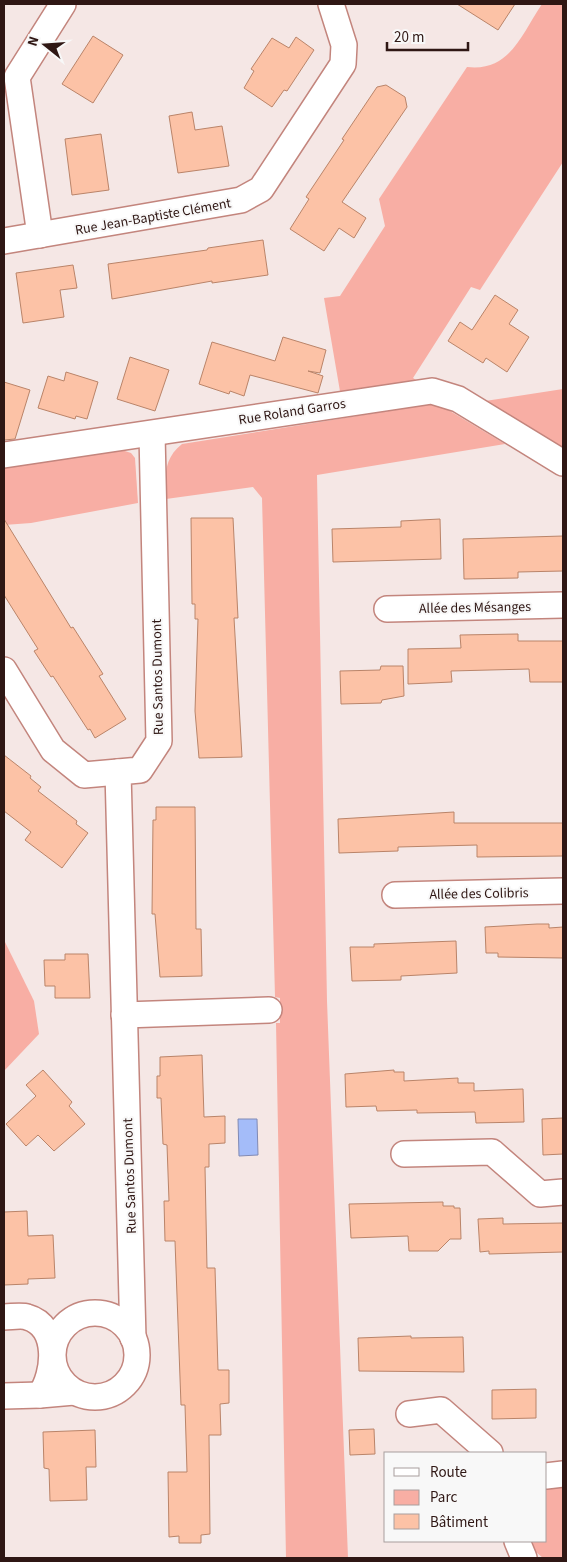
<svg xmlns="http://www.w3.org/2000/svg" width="567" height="1562" font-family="'Source Sans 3',sans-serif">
<rect width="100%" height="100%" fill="#f5e7e5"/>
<g fill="#f8aea4">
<path d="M 542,4 L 563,4 L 563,162 L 480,290 L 471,287 L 413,378 L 432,391 L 342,403 L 324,298 L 340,296 L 385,226 L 379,199 L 467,67 C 510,72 521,35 542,4 Z"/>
<polygon points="563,389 563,450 485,401"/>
<path d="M 432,404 L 445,408 L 505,444 L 317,475 L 327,1001 L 348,1558 L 286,1558 L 276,1023 L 280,1023 L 280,998 L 275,997 L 262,498 L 253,487 L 166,499 C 165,477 163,459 182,444 Z"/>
<polygon points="122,450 131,453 135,458 138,503 31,523 4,525 4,467"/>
<polygon points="4,940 34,1001 39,1034 4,1071"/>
<polygon points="548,1487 563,1487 563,1557 543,1558 536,1552 531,1541 546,1541 546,1489"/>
</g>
<polygon fill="#a4bcf9" stroke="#818ab4" points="238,1119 257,1119 258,1155 239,1156"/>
<g fill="#fcc2a6" stroke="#ba8469">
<polygon points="457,4 515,4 498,30"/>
<polygon points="93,36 123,55 93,103 62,84"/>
<polygon points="296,37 314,50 287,91 284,90 272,107 244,88 254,71 251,69 272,38 289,48"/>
<polygon points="386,85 405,97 407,107 342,202 366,218 354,238 339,228 324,251 290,229 309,199 306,197 344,140 342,139 377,87"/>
<polygon points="192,112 195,130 222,126 229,166 178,173 169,116"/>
<polygon points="101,134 109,190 72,195 65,139"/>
<polygon points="263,240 268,275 212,283 212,281 112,299 108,264 207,250 208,248"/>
<polygon points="73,265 77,288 60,290 64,317 23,323 16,273"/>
<polygon points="495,295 518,310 509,324 529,337 507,372 486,358 483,363 448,341 460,322 472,330"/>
<polygon points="283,337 326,350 320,373 308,371 323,376 318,393 250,375 244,396 230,391 229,394 199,384 212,342 275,361"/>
<polygon points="130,357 169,370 155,411 117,399"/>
<polygon points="66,372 98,382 87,419 76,416 75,419 38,408 48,376 64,381"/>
<polygon points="4,382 30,390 15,439 4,440"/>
<polygon points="191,518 233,518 238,618 234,618 242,757 199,758 195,711 198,619 195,619 195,604 192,604"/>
<polygon points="4,519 71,628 73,627 103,674 99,676 126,719 95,738 90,729 88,730 53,676 51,677 34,651 38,649 4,595"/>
<polygon points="440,519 441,559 333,562 332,529 401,527 401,521"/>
<polygon points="563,536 563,571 518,572 518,578 464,579 463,539"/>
<polygon points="518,634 518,641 563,641 563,682 530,682 529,669 451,671 452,682 408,684 408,649 461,648 460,635"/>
<polygon points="381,666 403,666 404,696 382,700 381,703 341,704 340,671 380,670"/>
<polygon points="4,755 31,776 30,778 41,787 38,791 77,821 76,824 88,833 62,868 25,840 31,832 4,811"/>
<polygon points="156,807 195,807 196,929 201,929 202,976 160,977 155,914 152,914 153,820 156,820"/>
<polygon points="454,812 454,823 563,823 563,856 477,857 477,845 398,847 398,851 339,853 338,819"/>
<polygon points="537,924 549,924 549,928 563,927 563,958 498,957 498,953 486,953 485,927"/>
<polygon points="456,941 457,973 401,976 401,980 352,981 350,947 374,947 374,944"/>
<polygon points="65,954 88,954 90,998 55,998 55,986 45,986 44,960 65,960"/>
<polygon points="202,1055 204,1117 225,1116 225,1143 209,1144 209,1167 205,1167 207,1268 215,1268 218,1370 229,1370 229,1403 220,1404 221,1435 209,1435 210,1534 201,1535 201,1543 179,1543 179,1536 169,1537 168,1472 187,1472 185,1405 181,1405 175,1241 165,1241 164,1201 169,1201 167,1145 163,1144 161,1098 157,1098 157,1076 160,1076 160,1057"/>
<polygon points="43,1070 72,1102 69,1106 85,1124 54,1151 38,1135 26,1146 6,1124 36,1096 26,1085"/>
<polygon points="394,1070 394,1072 404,1072 404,1081 458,1078 458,1083 474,1083 474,1091 523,1089 524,1122 476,1123 475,1112 417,1113 417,1110 377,1111 376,1106 346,1107 345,1074"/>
<polygon points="563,1118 563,1154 543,1155 542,1119"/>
<polygon points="443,1202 443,1206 454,1206 454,1208 460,1208 461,1239 450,1239 438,1251 409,1251 408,1236 351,1238 349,1204"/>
<polygon points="27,1211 28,1236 53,1235 55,1278 28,1279 28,1284 4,1285 4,1212"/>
<polygon points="503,1218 503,1224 563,1223 563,1252 489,1254 489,1251 480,1252 478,1219"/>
<polygon points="411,1336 411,1338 463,1337 464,1372 359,1371 358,1338"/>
<polygon points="536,1389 536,1418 492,1419 492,1390"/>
<polygon points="374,1429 375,1454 350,1455 349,1430"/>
<polygon points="95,1430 96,1467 86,1467 87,1500 50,1501 49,1469 44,1468 43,1432"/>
</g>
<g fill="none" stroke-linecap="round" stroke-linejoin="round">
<defs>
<g id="street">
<polyline points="40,235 17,77 63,4"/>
<polyline points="4,241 241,200 261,189 343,64 344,45 331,4"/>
<polyline points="4,455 432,391 458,399 563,463"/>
<polyline points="387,609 563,605"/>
<polyline points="4,670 53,750 84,775 118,772"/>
<polyline points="395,895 563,891"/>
<polyline points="124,1015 269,1010"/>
<polyline points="404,1154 492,1152 540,1194 563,1192"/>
<circle cx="95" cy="1355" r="42"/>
<path d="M 4,1317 C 11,1317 21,1315 27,1317 C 60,1326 55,1374 40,1395 L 74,1392"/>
<polyline points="133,1338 118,772 140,770 159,741 152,434"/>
<polyline points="4,1396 40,1395"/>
<polyline points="409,1414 441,1410 490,1453"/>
<polyline points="546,1476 563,1474"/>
<polyline points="517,1541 524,1558"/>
</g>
</defs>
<use href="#street" stroke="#c3857d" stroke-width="28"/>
<use href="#street" stroke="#fff" stroke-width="25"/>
</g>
<g text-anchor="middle" stroke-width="4" stroke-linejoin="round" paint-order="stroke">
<g font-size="14" fill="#2f1714" stroke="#f8f8f8">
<text transform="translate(153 216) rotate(-10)" y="5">Rue Jean-Baptiste Clément</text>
<text transform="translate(292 411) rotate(-9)" y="5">Rue Roland Garros</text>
<text transform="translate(475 607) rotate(-1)" y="5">Allée des Mésanges</text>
<text transform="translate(157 677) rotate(-91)" y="5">Rue Santos Dumont</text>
<text transform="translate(479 893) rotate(-1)" y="5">Allée des Colibris</text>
<text transform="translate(129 1176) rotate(-92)" y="5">Rue Santos Dumont</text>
</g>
</g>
<rect width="567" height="1562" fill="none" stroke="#2f1714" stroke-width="10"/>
<rect x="384" y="1452" width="162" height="90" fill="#f8f8f8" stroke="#a89e9d"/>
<rect x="394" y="1468" width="25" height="8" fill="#ffffff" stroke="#a89e9d"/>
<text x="430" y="1477" font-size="15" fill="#2f1714">Route</text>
<rect x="394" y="1490" width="25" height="15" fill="#f8aea4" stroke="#a89e9d"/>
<text x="430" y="1502" font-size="15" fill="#2f1714">Parc</text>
<rect x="394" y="1514" width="25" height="15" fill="#fcc2a6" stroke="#a89e9d"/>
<text x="430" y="1527" font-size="15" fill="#2f1714">Bâtiment</text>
<g transform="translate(45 45) rotate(287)" stroke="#f8f8f8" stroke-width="4" paint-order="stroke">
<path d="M0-4L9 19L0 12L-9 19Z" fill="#2f1714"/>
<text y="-8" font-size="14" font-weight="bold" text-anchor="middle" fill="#2f1714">N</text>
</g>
<path d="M387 42v8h81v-8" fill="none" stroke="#2f1714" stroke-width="2.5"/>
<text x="394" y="42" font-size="15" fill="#2f1714" stroke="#f8f8f8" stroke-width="4" paint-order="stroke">20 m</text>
</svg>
